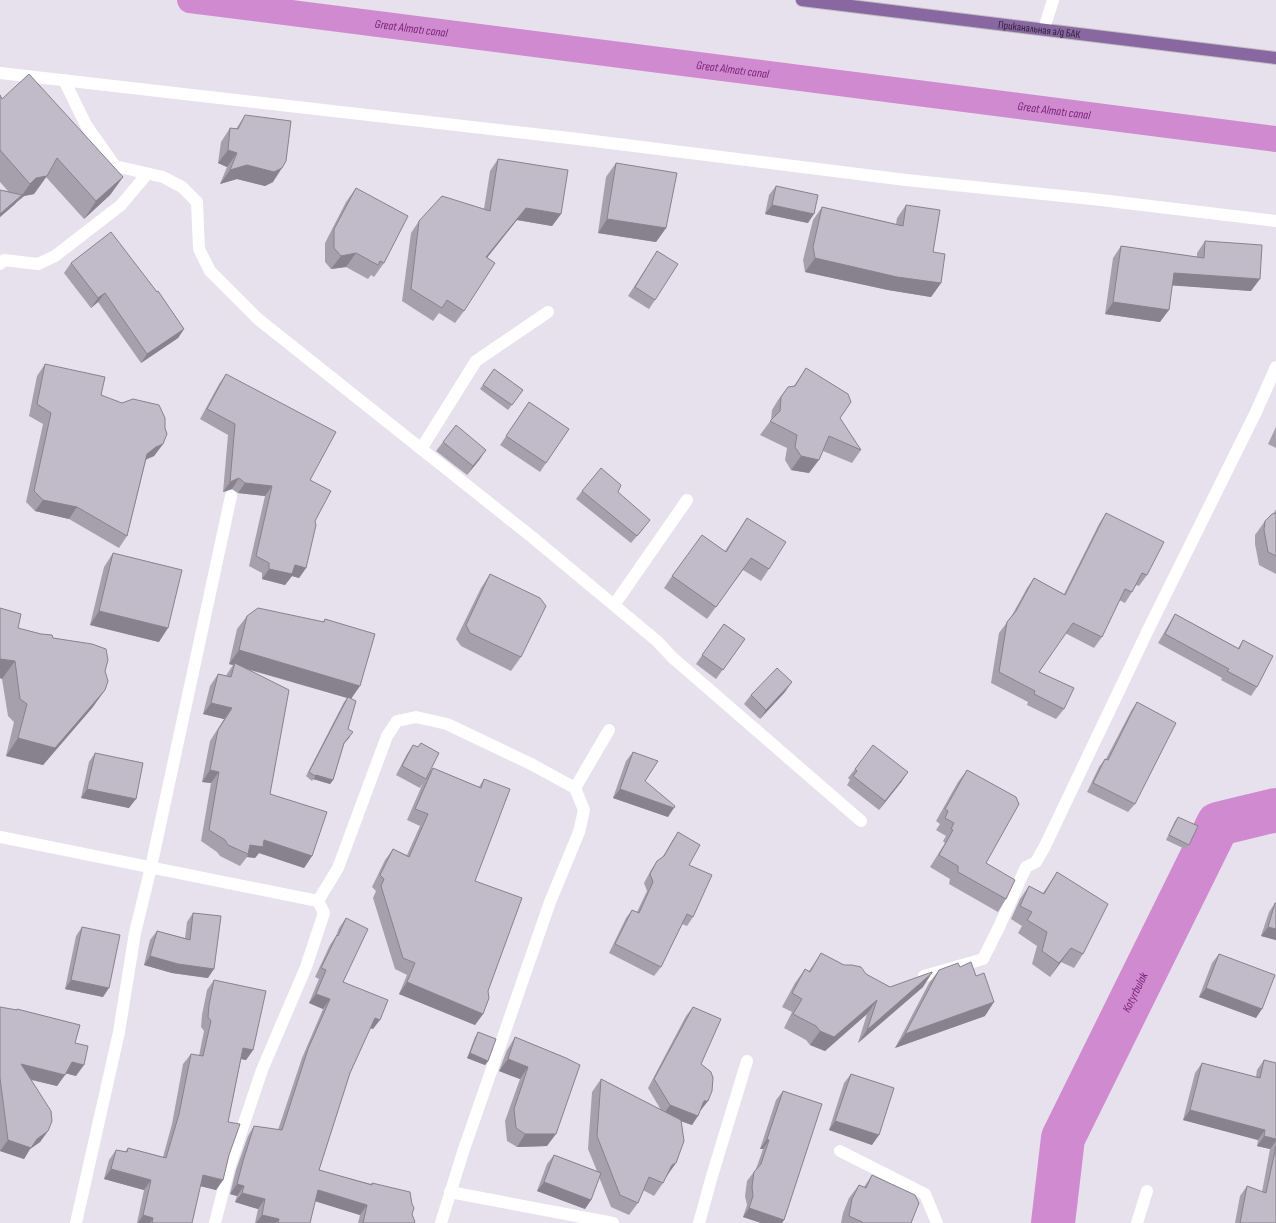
<svg xmlns="http://www.w3.org/2000/svg" width="1276" height="1223" font-family="'Sofia Sans Condensed',sans-serif">
<rect width="100%" height="100%" fill="#e6e1ec"/>
<g fill="none" stroke-linecap="round" stroke-linejoin="round">
<path stroke="#d08ad0" stroke-width="26" id="s1" d="M 190,0 L 1276,139"/>
<path stroke="#d08ad0" stroke-width="44" id="s2" d="M 1053,1223 L 1063,1138 L 1218,824 L 1276,810"/>
<defs>
<g id="major">
<path id="s3" d="M 802,0 L 1276,58"/>
</g>
</defs>
<use href="#major" stroke="#c1bdc4" stroke-width="14"/>
<g stroke="#fff" stroke-width="12">
<polyline points="1044,29 1053,0"/>
<polyline points="0,73 578,139 906,180 1092,199 1276,221"/>
<polyline points="64,80 86,125 115,166 163,177 182,187 197,202 199,249 210,271 258,319 532,537 657,641 673,658 861,821"/>
<polyline points="0,264 4,260 38,264 55,256 121,205 147,174"/>
<polyline points="421,449 476,361 548,312"/>
<polyline points="614,605 687,500"/>
<polyline points="575,788 609,730"/>
<polyline points="0,837 318,901"/>
<polyline points="924,976 983,959 999,927 1026,867 1036,862 1045,846 1148,630 1256,412 1276,367"/>
<polyline points="840,1151 925,1194 937,1223"/>
<polyline points="450,1192 613,1223"/>
<polyline points="76,1223 119,1032 135,933 151,867 231,496"/>
<polyline points="215,1223 229,1168 262,1070 306,967 324,913 318,901 338,868 387,736 397,721 416,717 447,724 531,764 575,788 584,810 579,832 550,902 463,1152 441,1223"/>
<polyline points="699,1223 712,1176 747,1061"/>
<polyline points="1137,1223 1147,1191"/>
</g>
<use href="#major" stroke="#8967a0" stroke-width="12"/>
</g>
<g fill="#a6a0ad">
<polygon points="0,95 2,99 123,177 110,195 84,219 46,177 34,194 24,196 17,202 15,204 0,217 0,190 8,191 0,182"/>
<polygon points="245,115 273,182 265,186 237,179 220,184 227,167 218,163 221,142 230,128 236,129"/>
<polygon points="498,159 561,214 552,226 517,220 487,258 464,311 455,323 439,313 433,321 402,301 411,233 419,221 484,209 490,171"/>
<polygon points="616,163 666,228 656,242 598,233 606,177"/>
<polygon points="776,186 808,223 765,214 769,195"/>
<polygon points="356,188 384,263 374,277 371,275 368,279 346,267 331,269 325,262 325,243 346,202"/>
<polygon points="906,205 933,252 941,283 931,297 888,290 805,272 803,260 813,220 822,207 896,224 897,218"/>
<polygon points="1205,241 1251,291 1172,285 1160,322 1105,314 1113,258 1121,246 1197,257 1197,253"/>
<polygon points="657,251 655,300 649,309 628,296"/>
<polygon points="71,263 157,292 184,329 178,338 141,363 98,302 91,308 64,273"/>
<polygon points="45,364 101,395 165,428 163,444 154,456 147,459 146,460 127,536 119,548 69,519 35,511 26,502 43,424 29,416 37,376"/>
<polygon points="806,368 861,450 852,463 823,451 809,473 791,470 785,460 787,448 760,435 771,420 772,410 778,400 788,387 794,386"/>
<polygon points="494,369 523,390 508,410 480,389"/>
<polygon points="226,374 310,480 315,521 306,568 299,578 292,576 285,585 262,579 262,573 249,566 265,496 238,493 232,489 223,492 228,435 200,419 219,384"/>
<polygon points="529,402 569,429 540,472 500,445"/>
<polygon points="1276,427 1276,448 1268,444"/>
<polygon points="443,442 480,459 467,475 436,451"/>
<polygon points="582,491 618,492 644,528 631,543 576,499"/>
<polygon points="1276,509 1276,574 1259,565 1255,544 1255,535 1265,521 1274,513"/>
<polygon points="1106,513 1147,575 1139,586 1136,585 1132,592 1125,603 1119,600 1102,637 1094,648 1065,633 1039,672 1064,709 1056,719 1027,705 1028,702 991,683 999,633 1011,617 1027,588 1034,578 1064,594 1099,524"/>
<polygon points="747,518 769,569 761,581 743,570 707,619 664,588 672,576 725,551"/>
<polygon points="113,553 159,642 90,625 104,567"/>
<polygon points="490,574 521,657 511,671 461,646 456,639 481,588"/>
<polygon points="0,608 18,628 53,638 105,671 105,690 92,708 43,765 6,756 14,722 8,716 2,679 0,678"/>
<polygon points="1175,614 1238,648 1243,640 1257,687 1251,696 1221,680 1222,678 1158,643 1169,624"/>
<polygon points="247,616 323,622 325,619 351,699 348,729 350,737 344,744 333,780 330,784 313,779 312,781 306,776 344,702 347,698 246,669 270,794 312,856 304,868 259,853 255,858 247,857 240,866 220,856 217,852 201,841 211,783 202,782 210,741 224,719 203,714 210,686 218,674 226,676 227,674 233,665 229,664 237,629"/>
<polygon points="724,624 745,639 716,679 696,664"/>
<polygon points="785,692 760,719 744,704 751,695"/>
<polygon points="1137,702 1135,804 1128,812 1087,792 1099,767 1105,759 1106,759 1131,711"/>
<polygon points="421,743 429,773 433,768 479,787 484,779 475,881 488,991 483,1014 475,1025 399,994 407,975 395,969 373,898 376,891 372,887 385,860 393,849 407,855 420,826 407,820 423,783 420,788 396,775 407,754 413,745 418,747"/>
<polygon points="633,752 645,781 668,817 613,798 626,761"/>
<polygon points="95,753 129,808 81,798 89,762"/>
<polygon points="855,769 902,781 879,810 847,785 850,780 848,778"/>
<polygon points="967,770 986,863 1006,899 998,912 949,884 950,879 930,867 945,843 943,841 946,836 936,830 940,824 936,821 958,782"/>
<polygon points="1178,817 1189,845 1185,849 1166,840 1175,821"/>
<polygon points="678,832 689,865 693,917 687,926 682,924 661,967 654,976 609,953 626,918 632,910 637,912 647,891 644,883 651,870 657,861 662,858 672,841"/>
<polygon points="1057,872 1083,954 1074,968 1061,962 1050,977 1032,964 1037,946 1018,933 1022,926 1011,919 1020,899 1029,886 1043,893"/>
<polygon points="1275,903 1276,940 1261,936 1269,912"/>
<polygon points="193,913 208,978 172,973 144,965 150,940 157,931 185,938 187,922"/>
<polygon points="346,918 343,982 373,1029 370,1028 350,1073 319,1170 371,1184 372,1183 412,1214 414,1223 358,1223 360,1215 315,1201 310,1223 255,1223 258,1209 235,1202 237,1196 230,1194 236,1170 248,1136 254,1126 278,1130 302,1058 323,1009 309,1003 319,979 315,977 330,945 336,936 339,928"/>
<polygon points="82,927 103,997 65,989 76,936"/>
<polygon points="821,953 844,965 866,974 890,987 923,987 858,1043 867,1014 825,1051 810,1045 806,1040 784,1028 792,1012 782,1007 795,983 805,969 809,971"/>
<polygon points="1219,954 1256,1018 1199,997 1212,963"/>
<polygon points="939,970 985,1016 895,1048 929,983"/>
<polygon points="214,980 253,1050 246,1060 241,1059 228,1122 229,1155 223,1180 216,1190 200,1186 192,1223 137,1223 144,1190 104,1179 109,1160 116,1150 125,1152 128,1148 163,1157 172,1124 183,1064 191,1054 199,1056 204,1031 201,1027 202,1015 207,990"/>
<polygon points="0,1007 75,1043 76,1076 66,1073 57,1086 31,1080 48,1131 40,1142 30,1149 24,1159 0,1151"/>
<polygon points="693,1007 701,1064 701,1110 700,1110 692,1125 681,1121 676,1163 667,1176 663,1183 654,1196 643,1190 638,1203 629,1215 611,1207 599,1177 591,1200 585,1209 537,1191 547,1164 554,1155 597,1171 588,1149 592,1092 601,1079 661,1110 648,1088 686,1016"/>
<polygon points="478,1032 488,1061 485,1065 467,1058 475,1037"/>
<polygon points="515,1037 566,1058 547,1146 517,1147 507,1141 505,1121 520,1079 499,1071 507,1050"/>
<polygon points="1264,1060 1276,1063 1276,1223 1235,1223 1240,1196 1247,1186 1262,1192 1270,1149 1257,1146 1258,1140 1183,1120 1195,1073 1202,1063 1256,1077 1257,1070"/>
<polygon points="851,1074 872,1145 829,1130 844,1083"/>
<polygon points="783,1091 784,1220 782,1223 761,1223 743,1217 747,1205 745,1196 747,1181 756,1169 763,1149 760,1149 776,1100"/>
<polygon points="872,1175 911,1223 841,1223 843,1213 849,1198 859,1185 864,1187"/>
</g>
<g fill="#87828d">
<polygon points="228,150 237,153 227,167 218,163"/>
<polygon points="247,165 282,168 273,182 265,186 237,179 220,184 230,170"/>
<polygon points="47,176 34,194 24,196 17,202 30,184 36,178"/>
<polygon points="123,177 110,195 84,219 96,201"/>
<polygon points="22,195 15,204 0,217 0,214"/>
<polygon points="772,205 814,214 808,223 765,214"/>
<polygon points="526,208 561,214 552,226 517,220 477,270 486,257"/>
<polygon points="607,219 666,228 656,242 598,233"/>
<polygon points="356,253 346,267 331,269 341,256"/>
<polygon points="815,258 941,283 931,297 888,290 805,272"/>
<polygon points="1174,273 1260,279 1251,291 1166,285"/>
<polygon points="105,293 98,302 91,308 98,298"/>
<polygon points="1113,302 1169,310 1160,322 1105,314"/>
<polygon points="184,329 178,338 141,363 147,354"/>
<polygon points="163,444 154,456 147,459 139,466 147,454 156,447"/>
<polygon points="486,450 480,459 467,475 473,466"/>
<polygon points="801,456 819,460 809,473 791,470"/>
<polygon points="239,478 232,489 223,492 230,482"/>
<polygon points="245,483 272,486 265,496 238,493"/>
<polygon points="43,500 77,507 69,519 35,511"/>
<polygon points="295,565 306,568 299,578 292,576 285,585 262,579 269,569"/>
<polygon points="99,611 168,628 159,642 90,625"/>
<polygon points="239,650 360,686 351,699 234,665 235,663 233,665 229,664"/>
<polygon points="0,659 15,661 2,679 0,678"/>
<polygon points="792,682 785,692 760,719 766,710"/>
<polygon points="105,690 92,708 43,765 6,756 18,738"/>
<polygon points="211,703 232,708 224,719 203,714"/>
<polygon points="210,770 219,772 211,783 202,782"/>
<polygon points="908,772 902,781 879,810 885,801"/>
<polygon points="316,775 333,780 330,784 313,779 312,781"/>
<polygon points="87,789 136,799 129,808 81,798"/>
<polygon points="620,789 674,808 668,817 613,798"/>
<polygon points="264,840 312,856 304,868 259,853 255,858 247,857 248,854 250,845"/>
<polygon points="1268,927 1276,929 1276,940 1261,936"/>
<polygon points="1071,948 1061,962 1050,977 1059,963"/>
<polygon points="150,956 214,969 208,978 172,973 144,965"/>
<polygon points="932,973 923,987 858,1043 867,1030"/>
<polygon points="71,980 109,988 103,997 65,989"/>
<polygon points="407,982 483,1014 475,1025 399,994"/>
<polygon points="1206,988 1262,1009 1256,1018 1199,997"/>
<polygon points="316,994 330,999 323,1009 309,1003"/>
<polygon points="877,1000 867,1014 825,1051 810,1045 820,1031"/>
<polygon points="994,1002 985,1016 895,1048 905,1034"/>
<polygon points="375,1018 380,1020 373,1029 368,1027"/>
<polygon points="243,1048 253,1050 246,1060 236,1058"/>
<polygon points="470,1053 488,1061 485,1065 467,1058"/>
<polygon points="508,1059 528,1067 520,1079 499,1071"/>
<polygon points="72,1062 84,1065 76,1076 64,1073"/>
<polygon points="21,1064 65,1075 57,1086 13,1075"/>
<polygon points="704,1101 708,1101 701,1110 697,1110"/>
<polygon points="670,1105 698,1116 692,1125 663,1115"/>
<polygon points="1190,1110 1265,1130 1258,1140 1183,1120"/>
<polygon points="835,1121 879,1135 872,1145 829,1130"/>
<polygon points="48,1131 40,1142 30,1149 24,1159 0,1151 8,1140 37,1139"/>
<polygon points="525,1134 556,1134 547,1146 517,1147"/>
<polygon points="1264,1136 1276,1139 1276,1141 1270,1149 1257,1146"/>
<polygon points="767,1139 769,1140 763,1149 760,1149"/>
<polygon points="676,1163 667,1175 663,1177 672,1165"/>
<polygon points="111,1169 151,1180 144,1190 104,1179"/>
<polygon points="203,1175 223,1180 216,1190 196,1185"/>
<polygon points="544,1182 591,1200 585,1209 537,1191"/>
<polygon points="237,1184 244,1186 237,1196 230,1194"/>
<polygon points="318,1190 367,1205 360,1215 311,1200"/>
<polygon points="242,1193 265,1199 258,1209 235,1202"/>
<polygon points="749,1208 784,1220 782,1223 761,1223 743,1217"/>
<polygon points="143,1215 153,1218 150,1223 138,1223"/>
<polygon points="262,1215 279,1219 276,1223 256,1223"/>
</g>
<g fill="#c1bac9" stroke="#87828d">
<polygon points="29,74 123,177 96,201 57,158 47,176 36,178 30,184 0,150 0,95 2,99"/>
<polygon points="245,115 291,121 286,161 282,168 274,172 247,165 230,170 237,153 228,150 230,128 238,129"/>
<polygon points="498,159 568,170 561,214 526,208 486,257 495,263 464,311 447,300 442,308 411,289 419,221 442,196 490,211"/>
<polygon points="616,163 677,173 666,228 607,219"/>
<polygon points="776,186 818,195 814,214 772,205"/>
<polygon points="356,188 408,216 384,263 380,261 378,265 356,253 341,256 334,248 334,229"/>
<polygon points="0,190 22,195 0,214"/>
<polygon points="906,205 940,210 933,252 945,254 941,283 897,277 815,258 813,247 822,207 903,226"/>
<polygon points="111,232 157,292 158,291 184,329 147,354 105,293 98,298 71,263"/>
<polygon points="1205,241 1262,245 1260,279 1174,273 1169,310 1113,302 1121,246 1204,258"/>
<polygon points="657,251 678,264 655,300 635,287"/>
<polygon points="45,364 105,377 101,395 122,403 133,399 159,405 165,418 165,428 167,434 163,444 156,447 147,454 127,536 77,507 43,500 34,491 51,413 37,404"/>
<polygon points="806,368 848,394 851,402 840,418 861,450 829,436 819,460 801,456 795,447 797,435 770,421 780,411 781,397 788,387 795,386"/>
<polygon points="494,369 523,390 512,405 483,385"/>
<polygon points="226,374 336,432 310,480 331,491 315,521 316,525 306,568 295,565 292,574 269,569 269,563 256,556 272,486 245,483 239,478 230,482 235,424 207,409"/>
<polygon points="529,402 569,429 546,463 506,436"/>
<polygon points="456,425 486,450 473,466 443,442"/>
<polygon points="601,468 621,485 618,492 650,520 637,536 582,491"/>
<polygon points="1106,513 1164,542 1147,575 1142,573 1132,592 1125,589 1102,637 1073,623 1039,672 1074,688 1064,709 1034,694 1035,691 999,672 1007,622 1016,611 1034,578 1065,595"/>
<polygon points="1276,513 1276,556 1268,552 1264,530 1265,521 1272,514"/>
<polygon points="747,518 786,542 769,569 751,558 716,607 672,576 702,535 726,552"/>
<polygon points="113,553 182,570 168,628 99,611"/>
<polygon points="490,574 540,598 546,606 521,657 470,633 466,625"/>
<polygon points="0,608 21,614 18,628 41,634 52,635 53,638 92,644 106,649 108,660 105,671 108,681 105,690 55,748 18,738 27,704 20,699 15,661 0,659"/>
<polygon points="258,608 324,622 325,619 375,634 360,686 239,650 247,616"/>
<polygon points="1175,614 1239,649 1243,640 1273,656 1257,687 1227,671 1229,669 1165,634"/>
<polygon points="724,624 745,639 723,670 702,655"/>
<polygon points="235,663 289,690 270,794 327,812 312,856 264,840 263,847 250,845 248,854 228,845 225,840 209,830 219,772 210,770 218,730 232,708 211,703 218,674 231,677"/>
<polygon points="777,668 792,682 766,710 751,695"/>
<polygon points="348,697 356,701 348,729 353,732 344,743 333,780 316,775 315,776 309,772"/>
<polygon points="1137,702 1176,723 1135,804 1093,783 1105,759 1108,760"/>
<polygon points="421,743 439,753 426,779 402,766 413,745 418,747"/>
<polygon points="873,745 908,772 885,801 853,776 857,771 855,769"/>
<polygon points="633,752 658,761 645,781 675,806 674,808 620,789"/>
<polygon points="95,753 143,763 136,799 87,789"/>
<polygon points="433,768 481,788 484,779 510,789 475,881 522,898 488,991 489,998 483,1014 407,982 415,963 403,958 381,886 384,879 380,875 393,849 409,857 428,814 415,809"/>
<polygon points="967,770 1016,797 1019,804 986,863 1015,880 1006,899 958,872 958,866 939,855 953,830 951,829 954,823 945,818 948,811 945,809"/>
<polygon points="1178,817 1198,826 1189,845 1169,835"/>
<polygon points="678,832 700,845 689,865 712,875 693,917 687,914 661,967 615,944 632,910 639,913 653,882 650,874 657,861 664,856"/>
<polygon points="1057,872 1108,904 1083,954 1071,948 1059,963 1042,951 1047,932 1027,920 1032,912 1020,906 1029,886 1044,894"/>
<polygon points="1275,903 1276,903 1276,929 1268,927"/>
<polygon points="193,913 221,916 214,969 178,964 150,956 157,931 190,940"/>
<polygon points="346,918 368,929 343,982 388,1000 380,1020 375,1018 350,1073 319,1170 372,1185 372,1183 410,1192 412,1204 414,1208 412,1214 415,1222 414,1223 363,1223 367,1205 318,1190 310,1223 278,1223 279,1219 262,1215 265,1199 242,1193 244,1186 237,1184 243,1161 254,1126 282,1130 308,1049 330,999 316,994 326,970 321,968 337,935 338,936"/>
<polygon points="82,927 120,935 109,988 71,980"/>
<polygon points="821,953 844,965 852,965 861,967 866,974 890,987 932,972 932,973 867,1030 877,1000 834,1037 820,1031 816,1026 793,1014 802,999 792,993 805,969 810,972"/>
<polygon points="1219,954 1275,975 1262,1009 1206,988"/>
<polygon points="971,962 976,976 984,973 994,1002 905,1034 939,970 958,963 960,967"/>
<polygon points="214,980 266,991 253,1050 243,1048 228,1122 240,1124 229,1155 223,1180 203,1175 192,1223 152,1223 153,1218 143,1215 151,1180 111,1169 116,1150 127,1152 128,1148 166,1158 179,1114 191,1054 203,1056 211,1021 208,1017 209,1005"/>
<polygon points="0,1007 17,1010 17,1009 80,1025 75,1043 88,1046 84,1065 72,1062 65,1075 21,1064 51,1111 52,1121 48,1131 37,1139 31,1148 8,1140 0,1078"/>
<polygon points="693,1007 721,1019 701,1064 711,1072 713,1078 712,1091 708,1101 704,1101 698,1116 670,1105 654,1079"/>
<polygon points="478,1032 496,1039 488,1061 470,1053"/>
<polygon points="515,1037 566,1058 580,1065 556,1134 525,1134 516,1128 514,1109 528,1067 508,1059"/>
<polygon points="1264,1060 1276,1063 1276,1139 1264,1136 1265,1130 1190,1110 1202,1063 1260,1078"/>
<polygon points="851,1074 894,1088 879,1135 835,1121"/>
<polygon points="601,1079 681,1120 684,1141 676,1163 672,1165 663,1183 649,1177 638,1203 620,1195 597,1136"/>
<polygon points="783,1091 822,1104 784,1220 749,1208 753,1196 752,1187 754,1172 761,1164 769,1140 767,1139"/>
<polygon points="1276,1146 1276,1223 1240,1223 1247,1186 1266,1193"/>
<polygon points="554,1155 601,1173 591,1200 544,1182"/>
<polygon points="872,1175 915,1195 919,1203 911,1223 862,1223 862,1222 849,1216 852,1199 859,1185 866,1188"/>
</g>
<g text-anchor="middle" stroke-width="3.5" stroke-linejoin="round" paint-order="stroke">
<g font-size="11" fill="#31223c" stroke="#f4f2f8">
<text dy="4" stroke="none"><textPath href="#s3" startOffset="239">Приканальная а/д БАК</textPath></text>
</g>
<g font-size="12" font-style="italic" fill="#771d75" stroke="#f4f2f8">
<text dy="4" stroke="none"><textPath href="#s1" startOffset="223">Great Almatı canal</textPath></text>
<text dy="4" stroke="none"><textPath href="#s1" startOffset="547">Great Almatı canal</textPath></text>
<text dy="4" stroke="none"><textPath href="#s1" startOffset="871">Great Almatı canal</textPath></text>
<text dy="4" stroke="none"><textPath href="#s2" startOffset="248">Kotyrbulak</textPath></text>
</g>
</g>
</svg>
